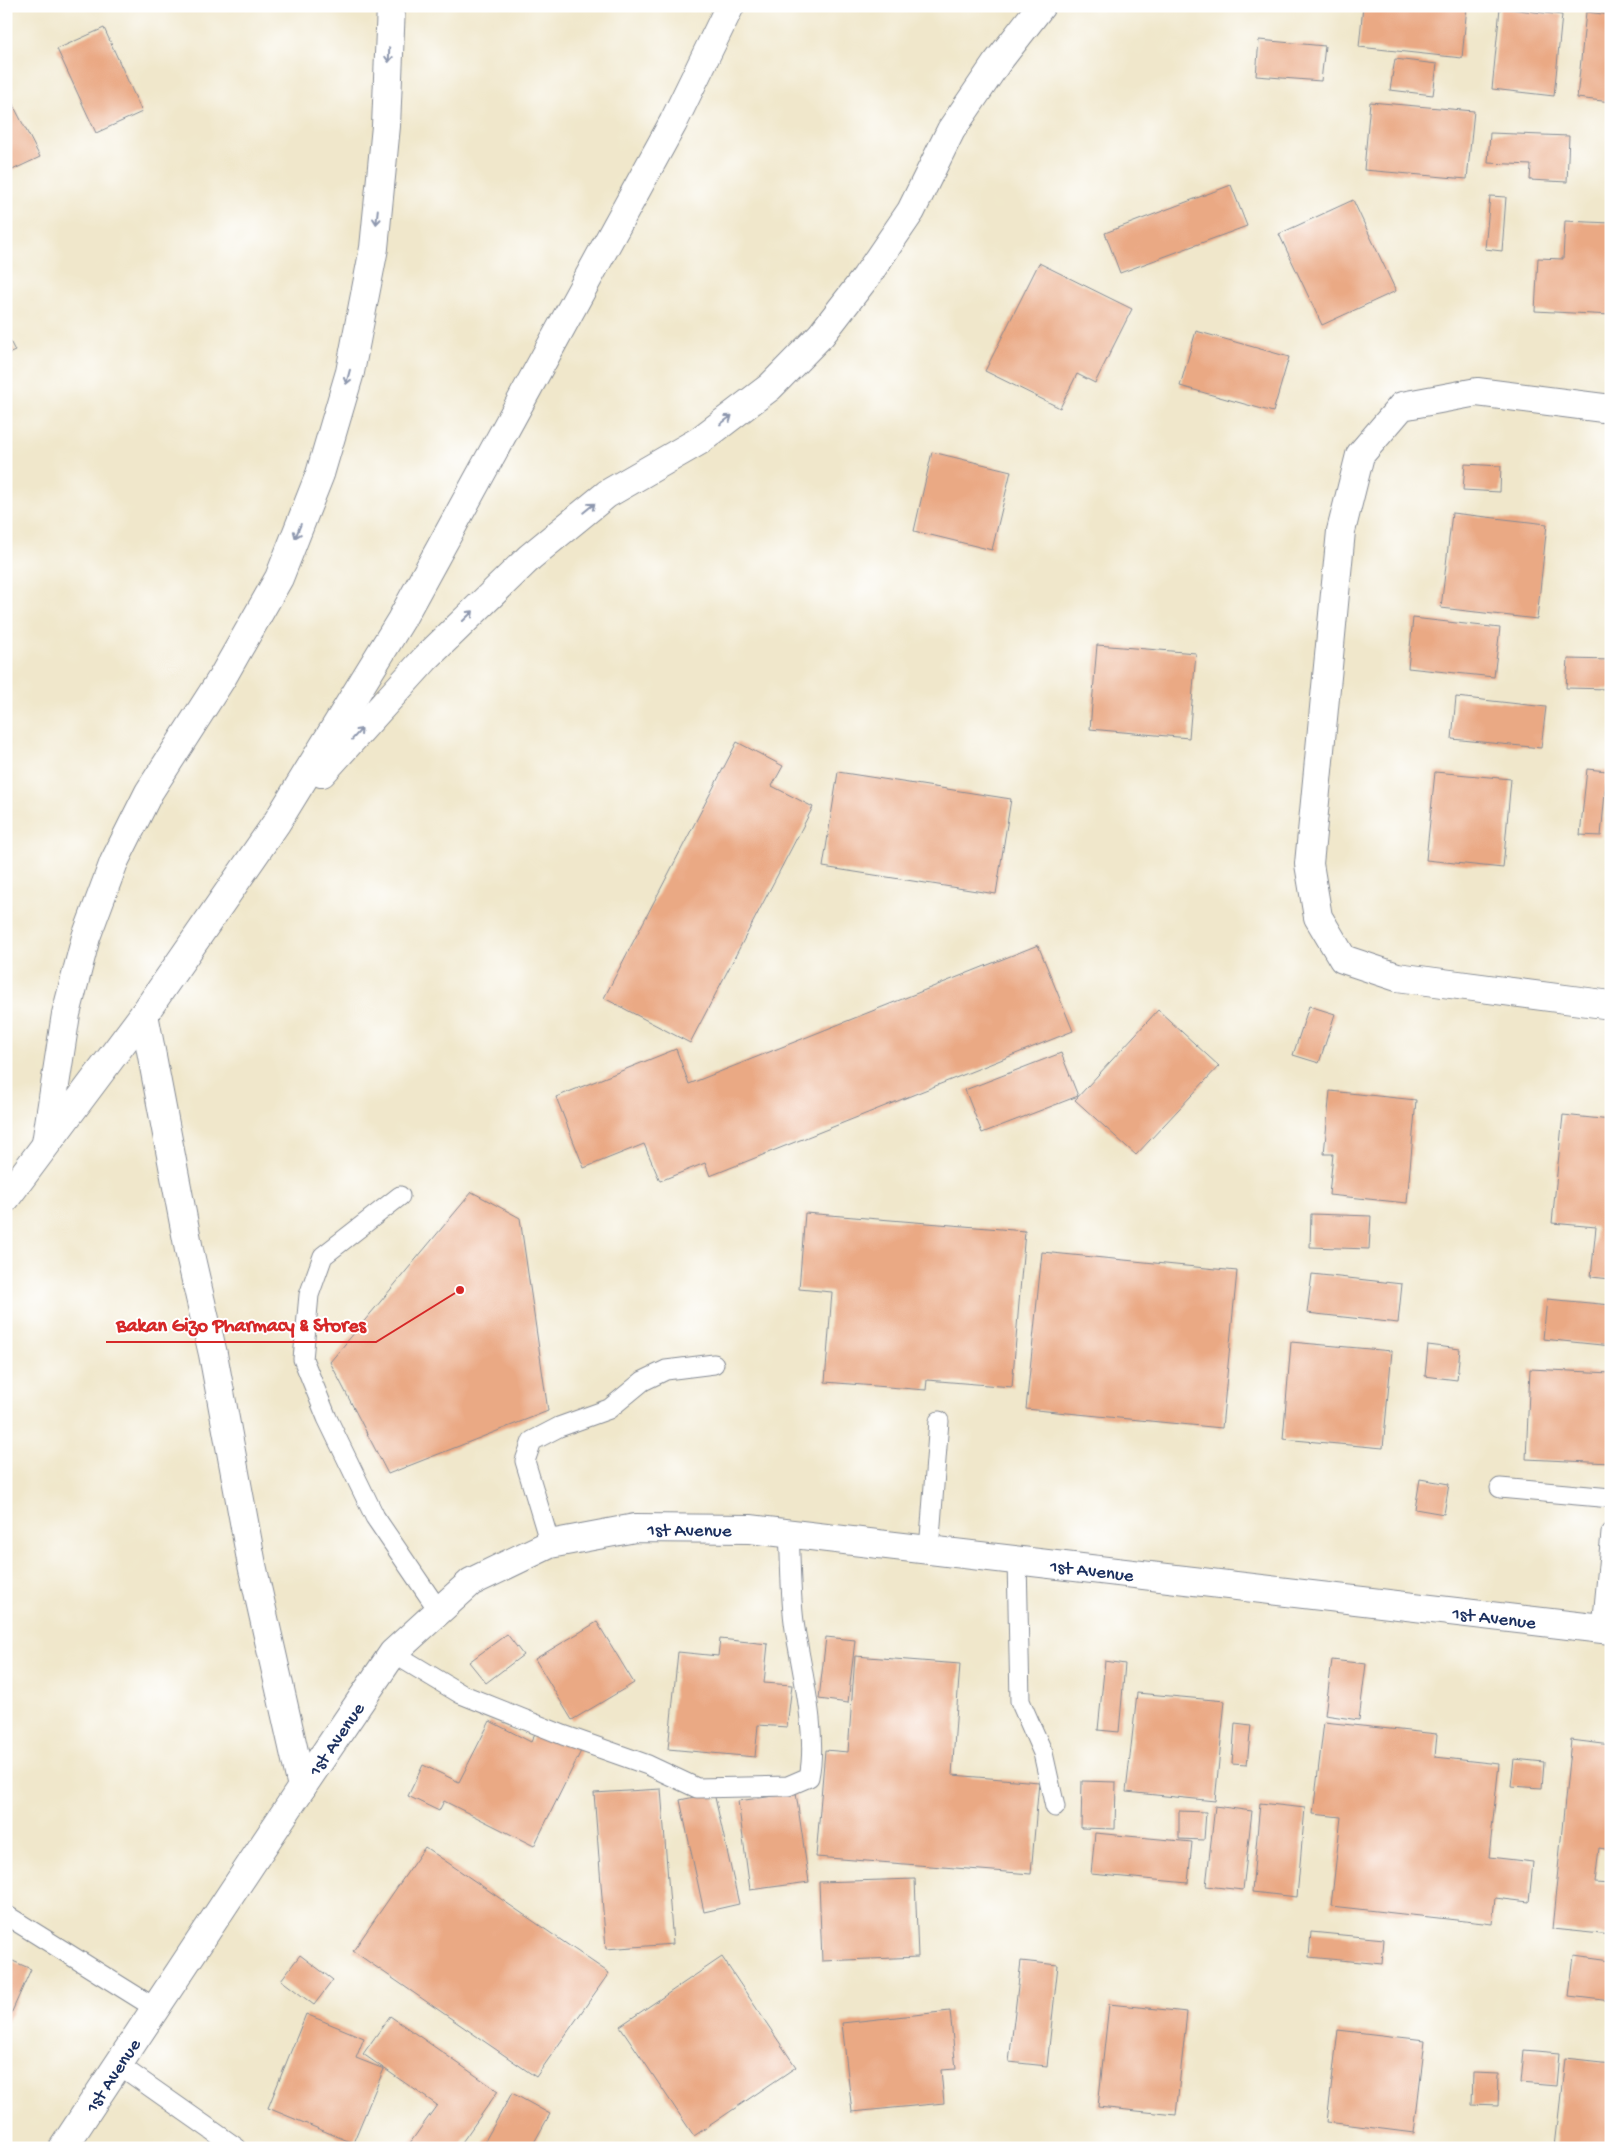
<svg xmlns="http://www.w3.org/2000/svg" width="1617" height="2154" font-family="'Gochi Hand',sans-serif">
<rect width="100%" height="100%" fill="#fff"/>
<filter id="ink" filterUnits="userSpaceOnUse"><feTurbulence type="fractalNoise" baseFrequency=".02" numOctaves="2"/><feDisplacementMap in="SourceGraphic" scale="10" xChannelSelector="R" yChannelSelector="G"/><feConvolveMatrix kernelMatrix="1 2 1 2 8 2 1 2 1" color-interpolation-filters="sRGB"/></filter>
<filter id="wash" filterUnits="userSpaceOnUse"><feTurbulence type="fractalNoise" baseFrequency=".0096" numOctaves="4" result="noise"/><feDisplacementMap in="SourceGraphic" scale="20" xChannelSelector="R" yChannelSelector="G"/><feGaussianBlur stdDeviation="1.12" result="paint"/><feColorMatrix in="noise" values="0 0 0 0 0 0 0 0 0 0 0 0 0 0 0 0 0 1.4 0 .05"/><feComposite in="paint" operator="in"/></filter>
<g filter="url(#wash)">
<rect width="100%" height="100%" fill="#f0e7cb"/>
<g id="blocks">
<g fill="#eaa984">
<polygon points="1363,6 1467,6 1462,58 1359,47"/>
<polygon points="1500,8 1562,15 1554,96 1492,89"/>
<polygon points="1586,12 1611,15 1611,102 1577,98"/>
<polygon points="104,28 142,112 96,133 57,49"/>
<polygon points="1259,40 1325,46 1321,81 1256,76"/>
<polygon points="1395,59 1437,64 1433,95 1390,90"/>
<polygon points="6,91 40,157 6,173"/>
<polygon points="1370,102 1474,111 1467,179 1364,170"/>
<polygon points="1490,133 1569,136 1567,182 1530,180 1531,165 1488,163"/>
<polygon points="1231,185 1247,226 1120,273 1105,233"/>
<polygon points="1490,196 1506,197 1502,251 1485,249"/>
<polygon points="1353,200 1396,291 1322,325 1279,234"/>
<polygon points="1565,221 1611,223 1611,315 1535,311 1538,258 1563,259"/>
<polygon points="1039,263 1132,309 1095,383 1077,374 1060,408 985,371"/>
<polygon points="1196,331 1289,357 1273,412 1180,386"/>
<polygon points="6,333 15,351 6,355"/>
<polygon points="932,452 1011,471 992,550 914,531"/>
<polygon points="1465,464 1501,466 1500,492 1463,490"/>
<polygon points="1452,513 1547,524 1537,619 1441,608"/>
<polygon points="1413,618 1500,628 1494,677 1408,668"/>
<polygon points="1097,645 1196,653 1189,738 1090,729"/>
<polygon points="1568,659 1611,660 1610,689 1566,688"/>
<polygon points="1456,697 1546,707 1541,748 1452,739"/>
<polygon points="737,742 783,766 772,786 813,807 690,1043 604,998"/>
<polygon points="1587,769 1607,771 1601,836 1580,835"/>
<polygon points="838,772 1011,799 996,894 823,867"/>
<polygon points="1435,772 1511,779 1503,868 1426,860"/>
<polygon points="1038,945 1073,1031 710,1176 705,1163 660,1181 644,1144 584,1168 556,1097 676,1049 689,1084"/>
<polygon points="1309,1006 1335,1014 1319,1063 1293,1055"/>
<polygon points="1158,1010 1219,1066 1136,1155 1075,1100"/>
<polygon points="1061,1053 1078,1096 982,1133 965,1090"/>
<polygon points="1330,1091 1416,1100 1407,1203 1329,1195 1333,1154 1324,1154"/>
<polygon points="1563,1115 1611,1120 1611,1279 1591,1277 1596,1227 1552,1223"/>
<polygon points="472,1192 520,1218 548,1411 388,1474 330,1362"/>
<polygon points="805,1213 1025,1231 1012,1387 927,1380 926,1390 825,1382 832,1292 799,1289"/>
<polygon points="1311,1214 1371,1216 1369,1249 1310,1247"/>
<polygon points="1042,1252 1237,1271 1222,1428 1026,1409"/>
<polygon points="1312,1274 1402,1284 1398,1323 1307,1313"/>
<polygon points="1547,1299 1611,1305 1611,1346 1543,1339"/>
<polygon points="1291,1342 1392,1351 1383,1448 1283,1439"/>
<polygon points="1428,1345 1460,1349 1457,1380 1425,1376"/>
<polygon points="1530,1369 1611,1373 1611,1463 1526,1459"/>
<polygon points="1420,1479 1449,1484 1444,1514 1415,1509"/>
<polygon points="597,1622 634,1683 572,1720 535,1659"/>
<polygon points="507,1634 523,1655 486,1683 469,1662"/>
<polygon points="826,1637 855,1640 848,1703 819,1699"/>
<polygon points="720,1639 768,1644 764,1683 792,1685 787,1727 758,1725 755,1757 668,1749 678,1652 718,1656"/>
<polygon points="855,1656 960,1664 952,1775 1039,1782 1031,1874 816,1857 825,1750 848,1752"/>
<polygon points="1332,1660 1366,1664 1359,1720 1325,1715"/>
<polygon points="1105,1661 1125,1664 1119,1732 1098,1730"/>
<polygon points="1137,1693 1225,1701 1215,1801 1126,1792"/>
<polygon points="490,1721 531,1742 538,1727 582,1749 534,1846 444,1801 439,1811 408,1796 423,1765 459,1782"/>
<polygon points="1324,1722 1437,1734 1435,1757 1499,1764 1489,1857 1533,1862 1529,1902 1495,1898 1492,1924 1331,1906 1341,1817 1313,1814"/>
<polygon points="1235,1723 1251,1725 1247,1765 1232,1764"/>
<polygon points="1571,1740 1611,1745 1611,1850 1599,1848 1595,1883 1611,1884 1611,1935 1552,1929"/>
<polygon points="1514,1759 1544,1762 1542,1788 1511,1786"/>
<polygon points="1082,1781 1116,1782 1115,1829 1081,1828"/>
<polygon points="661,1789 673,1944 606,1949 594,1793"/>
<polygon points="714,1793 739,1904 704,1912 680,1800"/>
<polygon points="796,1793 809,1882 750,1890 738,1801"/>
<polygon points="1260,1803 1305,1808 1297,1897 1252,1892"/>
<polygon points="1215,1806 1252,1811 1243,1890 1206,1886"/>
<polygon points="1179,1811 1206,1812 1204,1840 1179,1839"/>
<polygon points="1095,1833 1192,1842 1188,1883 1091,1874"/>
<polygon points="425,1847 609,1973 536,2077 353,1951"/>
<polygon points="915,1879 918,1957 822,1961 819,1882"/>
<polygon points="1311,1932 1384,1939 1382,1964 1309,1957"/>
<polygon points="300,1955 333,1980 314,2005 281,1980"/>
<polygon points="1574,1955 1611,1960 1611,2001 1569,1996"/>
<polygon points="722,1957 796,2067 694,2136 620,2026"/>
<polygon points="6,1958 31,1969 6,2025"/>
<polygon points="1021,1961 1058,1965 1047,2066 1009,2062"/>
<polygon points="1109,2004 1187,2012 1176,2115 1098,2107"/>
<polygon points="950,2011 956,2069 941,2070 944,2103 852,2112 842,2023"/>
<polygon points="306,2014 364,2038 356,2058 384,2069 353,2143 268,2108"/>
<polygon points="390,2016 498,2091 458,2148 416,2148 410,2143 437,2105 363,2054"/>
<polygon points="1338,2030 1425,2040 1414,2133 1327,2122"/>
<polygon points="1524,2050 1559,2053 1556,2086 1521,2083"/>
<polygon points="1565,2058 1611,2063 1611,2148 1555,2147"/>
<polygon points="1473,2073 1499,2074 1498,2106 1472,2105"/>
<polygon points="512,2093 550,2114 531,2148 481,2148"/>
</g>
</g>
</g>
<g filter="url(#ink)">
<use href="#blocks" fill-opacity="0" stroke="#868b94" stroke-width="1"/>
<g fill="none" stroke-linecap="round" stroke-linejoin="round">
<defs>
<g id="service">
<polyline points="400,1196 323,1256 309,1295 303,1359 327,1418 375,1517 439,1611"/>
<polyline points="1500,1488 1611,1498"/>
<polyline points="550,1544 525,1461 532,1441 559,1427 609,1409 643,1381 666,1370 714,1364"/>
<polyline points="929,1550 939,1421"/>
<polyline points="1017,1560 1020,1701 1043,1753 1055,1807"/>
<polyline points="1602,1629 1611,1533"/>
<path d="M 393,1653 L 461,1694 L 563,1735 L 648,1765 L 697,1788 L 788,1786 L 809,1777 C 818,1735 802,1672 795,1629 C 790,1598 791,1565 789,1533"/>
<polyline points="6,1915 155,2008"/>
<polyline points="119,2065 237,2148"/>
</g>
<polyline id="minor" points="1611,409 1477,392 1402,406 1360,455 1341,531 1309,864 1318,917 1343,959 1397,977 1611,1005"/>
<g id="tertiary">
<polyline points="144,1014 189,1250 213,1354 252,1565 302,1787"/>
<path id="s1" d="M 63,2148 L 302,1787 L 393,1653 L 439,1611 L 471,1582 L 550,1544 L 635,1528 L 750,1529 L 1611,1630"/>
</g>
<g id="primary">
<polyline points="322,773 425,659 530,557 607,494 699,441 770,387 821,335 866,277 911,211 951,130 996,64 1041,6"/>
<polyline points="46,1143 66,1014 86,937 114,862 149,792 222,678 279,578 320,474 350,372 374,248 386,126 391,6"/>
<polyline points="6,1198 144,1014 277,822 401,620 673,123 730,6"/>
</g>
</defs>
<use href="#service" stroke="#868b94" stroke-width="21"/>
<use href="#minor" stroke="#868b94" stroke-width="30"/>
<use href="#tertiary" stroke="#868b94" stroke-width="30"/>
<use href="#primary" stroke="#868b94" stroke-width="30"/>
<use href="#service" stroke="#fff" stroke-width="19"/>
<use href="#minor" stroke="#fff" stroke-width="28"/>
<use href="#tertiary" stroke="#fff" stroke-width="28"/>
<use href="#primary" stroke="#fff" stroke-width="28"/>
</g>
<defs><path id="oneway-shaft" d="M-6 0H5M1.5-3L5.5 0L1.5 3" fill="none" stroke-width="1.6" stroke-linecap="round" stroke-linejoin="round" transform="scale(1.25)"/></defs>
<g stroke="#8d97ae">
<use href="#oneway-shaft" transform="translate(389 55) rotate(92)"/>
<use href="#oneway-shaft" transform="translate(377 217) rotate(96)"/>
<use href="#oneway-shaft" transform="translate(348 377) rotate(105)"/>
<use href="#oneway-shaft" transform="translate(726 420) rotate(-37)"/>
<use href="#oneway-shaft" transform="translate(589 508) rotate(-39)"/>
<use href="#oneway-shaft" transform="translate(298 531) rotate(112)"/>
<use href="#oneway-shaft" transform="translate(468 616) rotate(-44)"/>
<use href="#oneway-shaft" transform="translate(357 734) rotate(-48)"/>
</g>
</g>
<g text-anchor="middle" stroke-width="4" stroke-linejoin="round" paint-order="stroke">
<g font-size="19" fill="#1b2f5e" stroke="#fff">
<text dy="7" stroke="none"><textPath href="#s1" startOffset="929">1st Avenue</textPath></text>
<text dy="7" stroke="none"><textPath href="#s1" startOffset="1334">1st Avenue</textPath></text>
<text dy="7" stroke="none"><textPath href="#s1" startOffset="1739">1st Avenue</textPath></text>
<text dy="7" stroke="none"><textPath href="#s1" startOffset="492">1st Avenue</textPath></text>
<text dy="7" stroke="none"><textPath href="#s1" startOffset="88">1st Avenue</textPath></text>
</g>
</g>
<path fill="none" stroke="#d62828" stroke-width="2" d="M460 1290L376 1342H106"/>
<circle fill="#d62828" stroke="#fff" stroke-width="2" cx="460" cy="1290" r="5"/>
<g font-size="20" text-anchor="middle" font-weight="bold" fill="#d62828" stroke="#fff" stroke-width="4" stroke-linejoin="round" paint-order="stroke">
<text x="241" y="1331">Bakan Gizo Pharmacy &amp; Stores</text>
</g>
<rect width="1617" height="2154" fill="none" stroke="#fff" stroke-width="25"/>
</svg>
